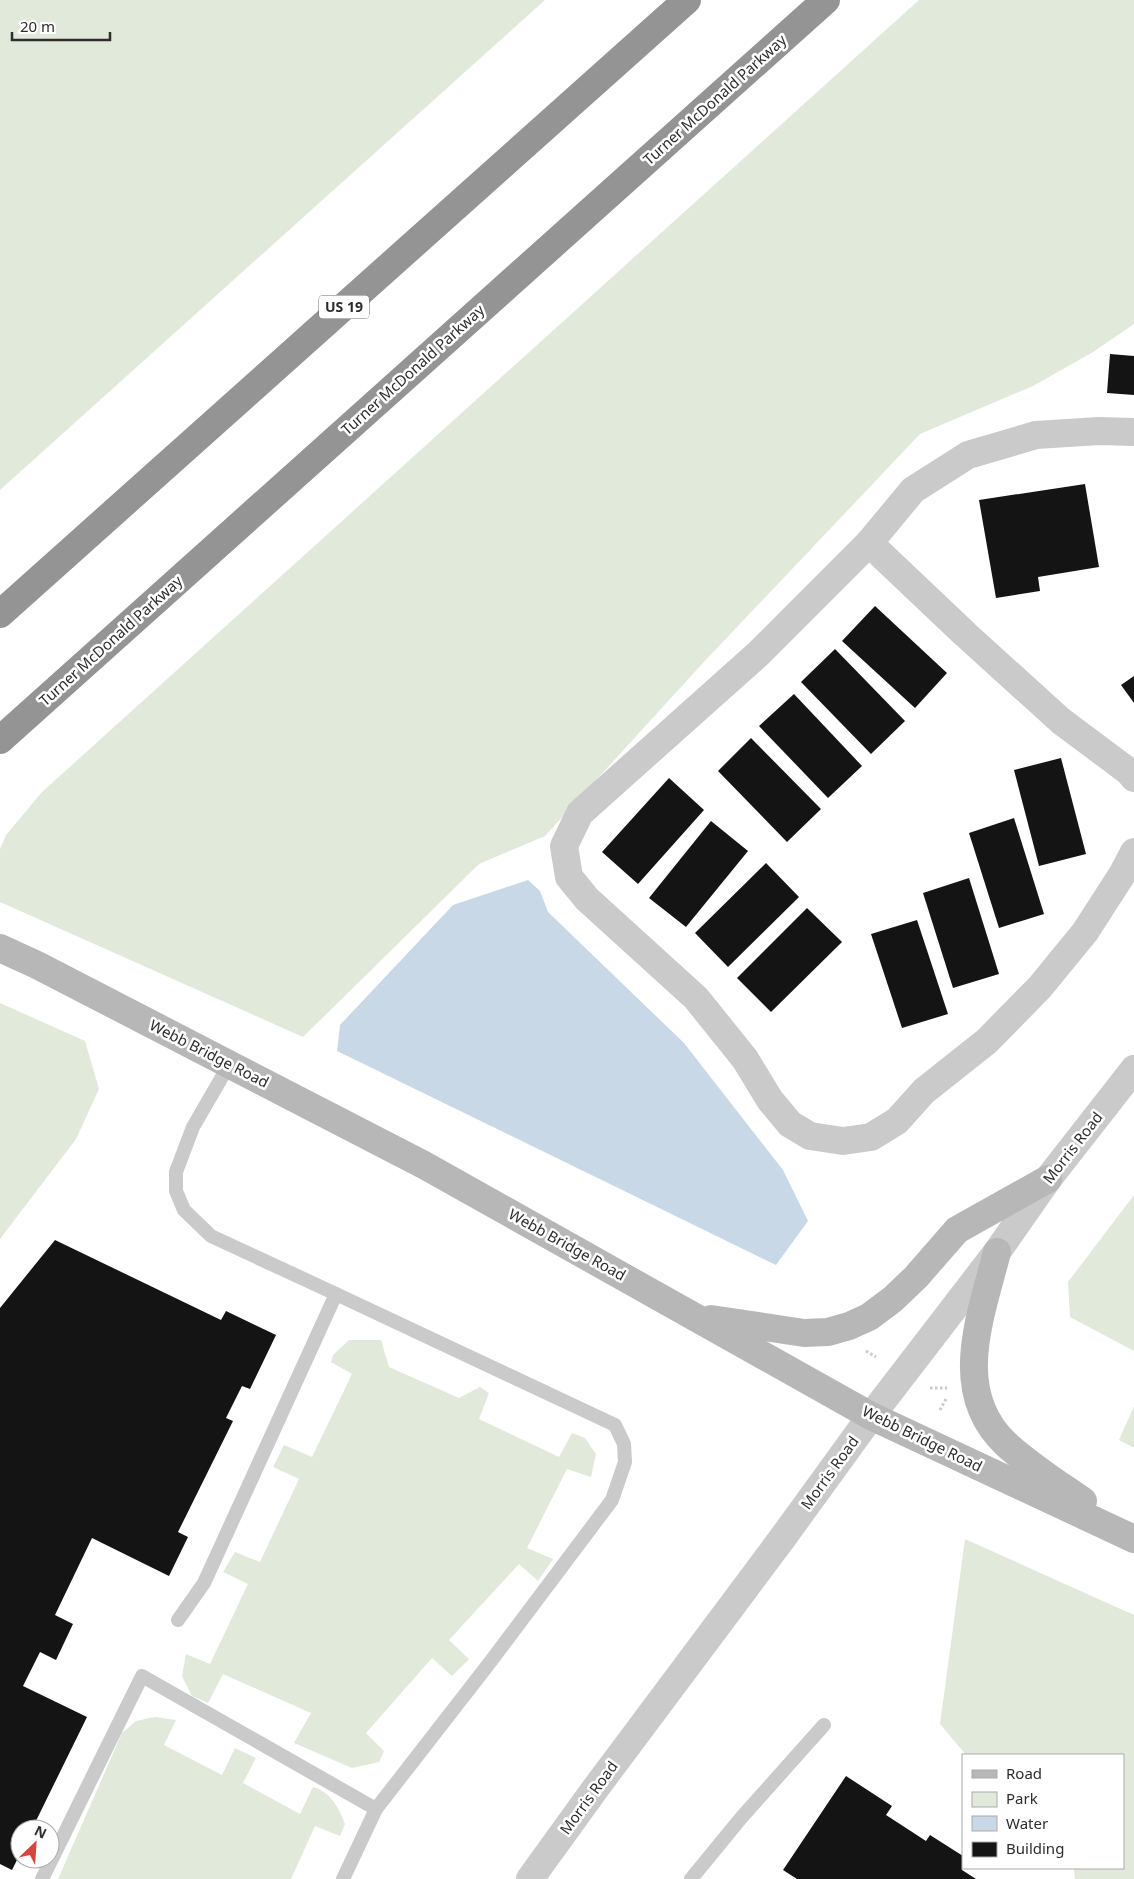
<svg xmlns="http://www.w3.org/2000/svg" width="1134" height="1879" font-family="'Noto Sans',sans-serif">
<rect width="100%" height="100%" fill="#fff"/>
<g fill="#e1e9db">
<polygon points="0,0 545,0 0,490"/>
<polygon points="919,0 1134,0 1134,324 1093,352 1033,386 920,434 702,664 545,836 479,864 303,1037 0,902 0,849 6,835 42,792"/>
<polygon points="0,1003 85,1041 99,1089 76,1139 0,1239"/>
<polygon points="1134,1195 1134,1351 1070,1317 1068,1282"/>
<polygon points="349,1340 381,1340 389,1367 459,1398 480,1387 489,1393 479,1419 559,1457 572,1433 585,1438 596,1454 591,1477 567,1469 527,1548 553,1559 538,1581 519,1564 449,1640 469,1659 452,1676 432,1658 366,1733 384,1751 379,1762 352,1768 294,1743 311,1713 223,1674 208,1703 192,1696 182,1676 186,1654 210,1664 248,1584 223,1572 235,1552 260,1562 299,1479 273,1467 284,1445 312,1457 352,1374 331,1362 333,1355"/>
<polygon points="1134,1406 1134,1448 1119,1440"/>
<polygon points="965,1539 1134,1615 1134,1879 1075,1879 1074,1868 1123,1868 1123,1755 966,1755 940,1724"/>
<path d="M 155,1717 L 176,1720 L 164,1745 L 222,1775 L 235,1748 L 256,1758 L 243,1783 L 300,1814 L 313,1787 C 331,1792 339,1808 345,1824 L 340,1836 L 315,1826 L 291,1879 L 58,1879 L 122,1733 L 136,1721 Z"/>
</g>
<polygon fill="#c9d8e7" points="528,880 540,891 548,912 684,1043 783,1170 808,1221 776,1265 337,1051 340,1025 453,905"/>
<g fill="#141414">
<polygon points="1110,354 1134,356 1134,395 1107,393"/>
<polygon points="1085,484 1099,567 1038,577 1040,591 996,598 979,500"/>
<polygon points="875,606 947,673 915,708 842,641"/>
<polygon points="835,649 905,721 871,754 801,682"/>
<polygon points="1134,676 1134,703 1121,685"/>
<polygon points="794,694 862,766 828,798 759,726"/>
<polygon points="751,738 821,809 787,842 718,771"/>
<polygon points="1061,758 1086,854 1039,866 1014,770"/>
<polygon points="669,778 704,810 638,884 602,852"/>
<polygon points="1014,818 1044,914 999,928 969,833"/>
<polygon points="711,821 748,851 686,927 649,898"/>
<polygon points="766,863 799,897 728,967 695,933"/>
<polygon points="969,878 999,974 953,988 923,893"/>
<polygon points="807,908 842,942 771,1012 737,978"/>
<polygon points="917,920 948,1014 902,1028 871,934"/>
<polygon points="55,1240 221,1320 226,1311 276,1335 250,1389 242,1386 226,1418 233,1421 178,1532 188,1537 169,1576 92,1538 55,1615 73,1624 56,1660 40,1652 23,1686 87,1717 32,1829 20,1829 20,1854 12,1870 0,1864 0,1308"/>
<polygon points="846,1776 892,1806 886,1815 926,1841 930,1835 963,1856 962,1870 976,1879 797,1879 783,1870"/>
</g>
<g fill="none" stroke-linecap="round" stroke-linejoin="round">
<g stroke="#cacaca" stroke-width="3" stroke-dasharray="2.5 2.5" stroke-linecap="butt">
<polyline points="866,1351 876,1357"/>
<polyline points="930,1388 947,1388"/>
<polyline points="940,1410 947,1397"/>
</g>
<g stroke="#cacaca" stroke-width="14">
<polyline points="336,1294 615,1425 624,1444 625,1462 612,1500 491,1661 376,1809 343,1879"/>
<polyline points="178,1620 204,1583 336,1294 211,1236 184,1210 176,1191 176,1172 193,1127 229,1065"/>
<polyline points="42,1879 142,1676 376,1809"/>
<polyline points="691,1879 741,1818 824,1725"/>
</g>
<g stroke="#cacaca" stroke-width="28">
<polyline points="1134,432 1099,431 1036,435 968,455 913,490 869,543 758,654 580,813 564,846 569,877 587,899 696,998 745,1059 770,1100 790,1124 810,1136 843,1141 871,1137 897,1121 924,1091 987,1041 1040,987 1085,932 1123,873 1134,852"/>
<polyline points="869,543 965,634 1061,721 1128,771 1134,778"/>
<polyline points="530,1879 595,1789 784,1536 871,1416 997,1252 1048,1179 1134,1069"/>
</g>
<g stroke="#b7b7b7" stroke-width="28">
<polyline points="0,948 37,965 424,1165 871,1416 1134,1539"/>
<path d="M 997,1252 C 981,1316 950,1391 1006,1444 C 1030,1466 1057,1483 1083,1501"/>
<polyline points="711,1319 804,1333 828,1332 849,1326 869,1317 893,1299 916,1277 957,1230 1048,1179"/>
</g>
<g stroke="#949494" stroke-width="28">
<polyline points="0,614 687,0"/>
<polyline points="0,740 826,0"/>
</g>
</g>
<g text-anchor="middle" stroke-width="5" stroke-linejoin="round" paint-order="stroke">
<rect fill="#fff" stroke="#6c6c6c" stroke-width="1" x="319" y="295.5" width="50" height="23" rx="4"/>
<g font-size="14" font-weight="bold" fill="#2d2d2d">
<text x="344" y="312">US 19</text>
</g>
<g font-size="15" fill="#2d2d2d" stroke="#fff">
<text transform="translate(715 100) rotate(-42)" y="5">Turner McDonald Parkway</text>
<text transform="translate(413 370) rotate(-42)" y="5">Turner McDonald Parkway</text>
<text transform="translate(111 641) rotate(-42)" y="5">Turner McDonald Parkway</text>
<text transform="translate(209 1054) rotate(27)" y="5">Webb Bridge Road</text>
<text transform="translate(1073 1148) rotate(-52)" y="5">Morris Road</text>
<text transform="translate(567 1245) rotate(29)" y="5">Webb Bridge Road</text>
<text transform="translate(922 1439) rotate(26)" y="5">Webb Bridge Road</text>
<text transform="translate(830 1473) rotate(-54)" y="5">Morris Road</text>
<text transform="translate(589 1798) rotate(-54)" y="5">Morris Road</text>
</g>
</g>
<rect x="962" y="1754" width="162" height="115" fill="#ffffff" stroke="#ababab"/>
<rect x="972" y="1770" width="25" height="8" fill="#b7b7b7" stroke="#ababab"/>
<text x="1006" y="1779" font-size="15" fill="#2d2d2d">Road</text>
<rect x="972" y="1792" width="25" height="15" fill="#e1e9db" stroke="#ababab"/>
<text x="1006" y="1804" font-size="15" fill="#2d2d2d">Park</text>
<rect x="972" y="1816" width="25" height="15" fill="#c9d8e7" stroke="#ababab"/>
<text x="1006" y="1829" font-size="15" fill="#2d2d2d">Water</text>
<rect x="972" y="1842" width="25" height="15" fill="#141414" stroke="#ababab"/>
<text x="1006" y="1854" font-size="15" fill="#2d2d2d">Building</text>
<g transform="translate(35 1844) rotate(25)"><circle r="24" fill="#ffffff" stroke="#ababab"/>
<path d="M0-4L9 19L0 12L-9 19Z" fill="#d3473f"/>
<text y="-8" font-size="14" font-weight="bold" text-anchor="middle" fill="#2d2d2d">N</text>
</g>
<path d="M12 32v8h98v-8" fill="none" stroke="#2d2d2d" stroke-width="2.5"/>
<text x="20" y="32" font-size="15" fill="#2d2d2d" stroke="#ffffff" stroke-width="4" paint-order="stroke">20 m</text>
</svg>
